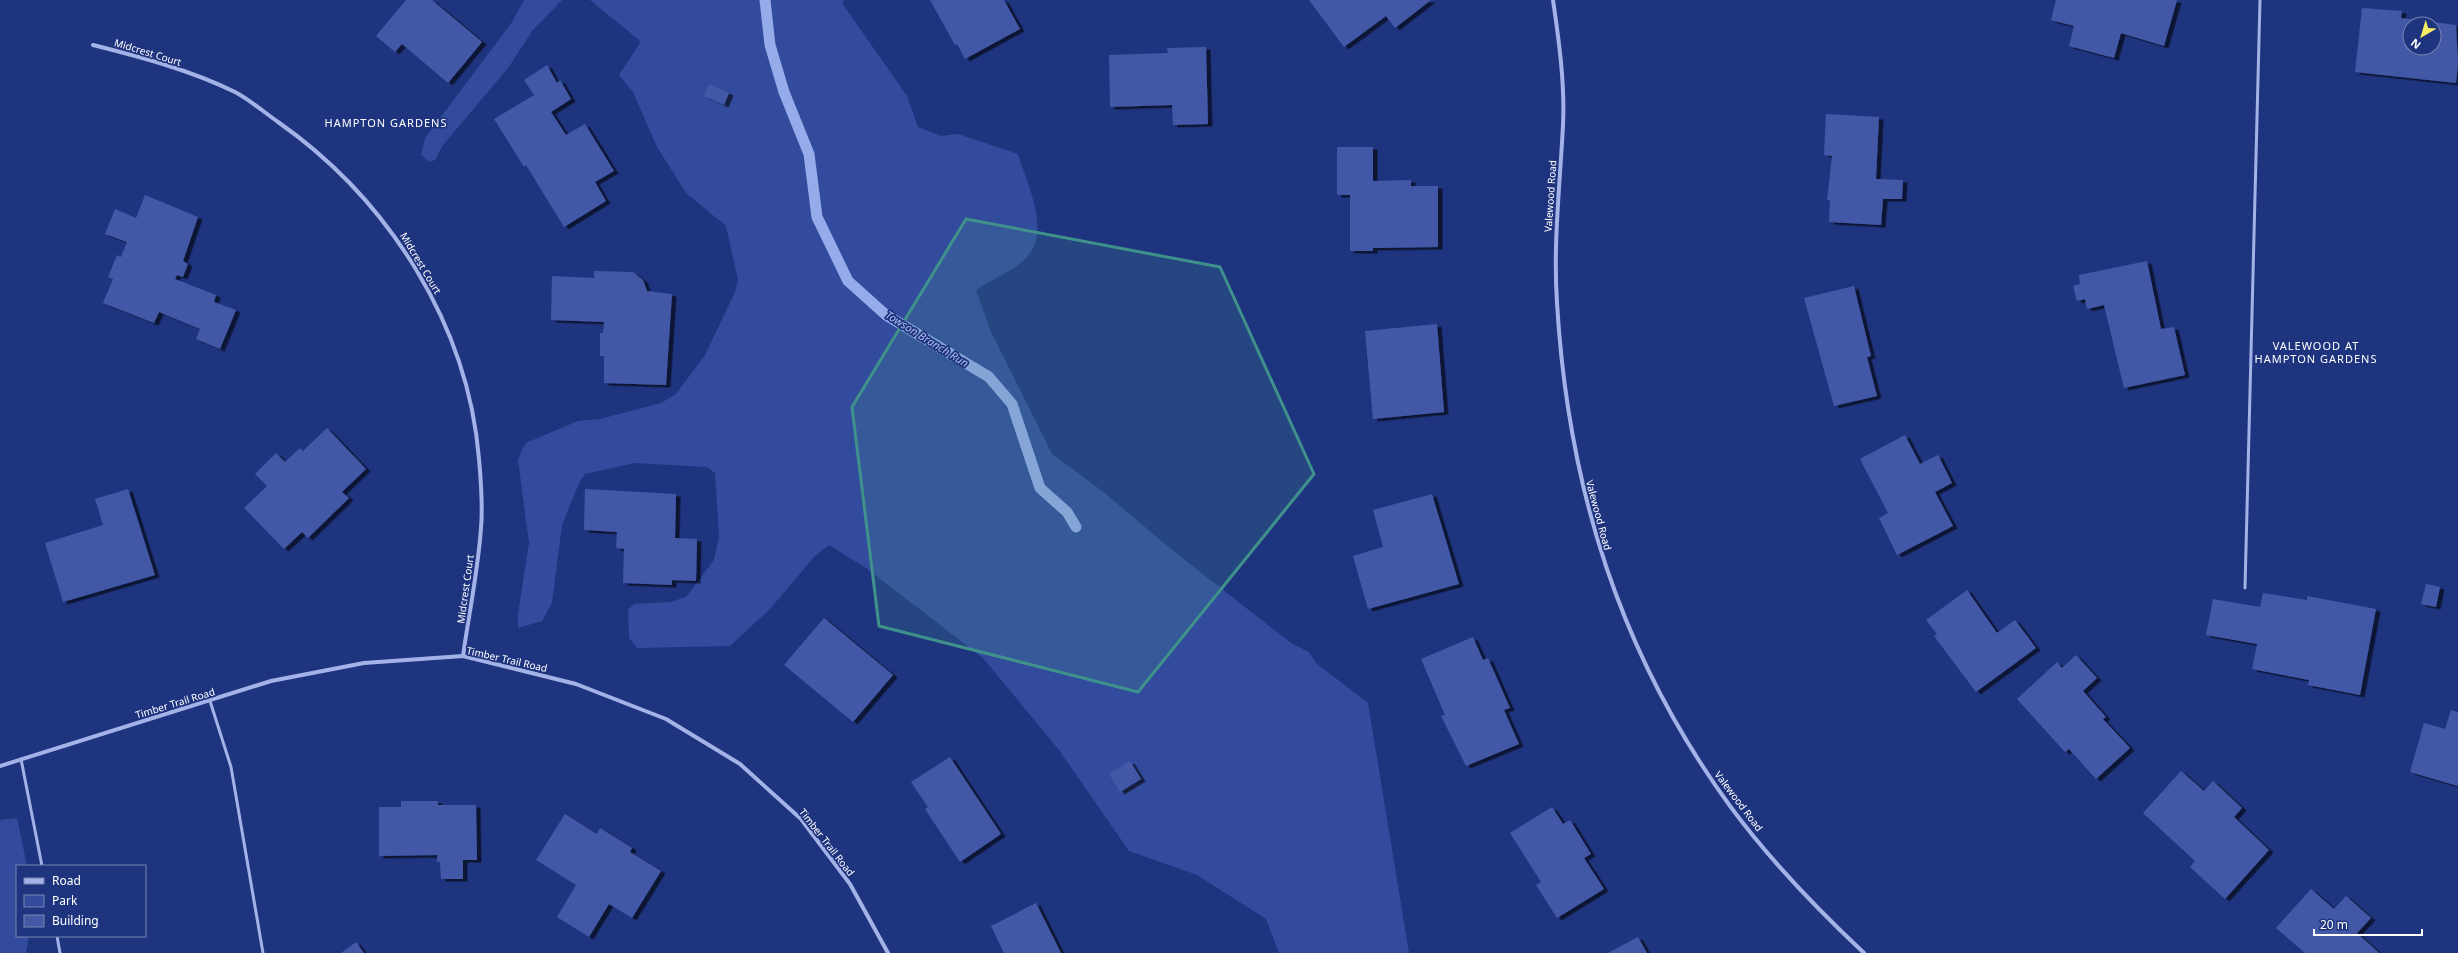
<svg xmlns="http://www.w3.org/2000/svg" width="2458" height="953" font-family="'Noto Sans',sans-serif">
<defs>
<filter id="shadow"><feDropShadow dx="4.5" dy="2.5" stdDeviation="0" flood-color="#0009"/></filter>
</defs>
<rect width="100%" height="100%" fill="#1f347f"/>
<g fill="#324b9d">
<polygon points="524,0 562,0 533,30 508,68 443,145 435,160 429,162 421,155 425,138 512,22"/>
<path d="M 590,0 L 844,0 L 842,3 L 907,96 L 918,127 L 941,136 L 958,134 L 1018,154 C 1027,185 1054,235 1023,261 C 1010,272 991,280 976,290 L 991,332 L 1052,454 L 1101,490 L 1176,553 L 1291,643 L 1309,652 L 1316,663 L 1368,703 L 1409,953 L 1279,953 L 1266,919 L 1197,875 L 1129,851 L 1059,750 L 983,658 L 866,568 L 829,545 L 815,556 L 770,609 L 730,646 L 637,648 L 629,638 L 628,610 L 634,604 L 670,602 L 686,597 L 714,560 L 719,537 L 715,473 L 707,467 L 635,463 L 585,474 L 580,481 L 562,525 L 552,603 L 542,621 L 518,628 L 518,614 L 529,543 L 518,460 L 523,447 L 528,442 L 578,421 L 600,419 L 661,403 L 676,394 L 705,355 L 735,292 L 738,280 L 726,226 L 686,193 L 657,147 L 633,92 L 619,75 L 640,43 L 639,40 Z"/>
<polygon points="17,818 27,866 17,866 17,936 29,936 26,953 0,953 0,820"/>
</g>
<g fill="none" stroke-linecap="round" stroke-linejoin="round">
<polyline stroke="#96abe9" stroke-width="11" points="765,0 770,45 784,92 809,154 817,217 848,281 886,315 989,377 1012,404 1040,488 1067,512 1076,527"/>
</g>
<g fill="#4359a6" fill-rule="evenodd" filter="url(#shadow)">
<polygon points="406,0 432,0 482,42 448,83 402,44 395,52 376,36"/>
<polygon points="930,0 1004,0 1020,29 965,59 957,44 955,45"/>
<polygon points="1309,0 1431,0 1395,28 1386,16 1344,47"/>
<polygon points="2056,0 2177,0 2164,46 2121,33 2114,58 2069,46 2074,26 2051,20"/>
<path d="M 2362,8 L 2402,11 L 2401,18 L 2456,25 L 2458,64 L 2456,83 L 2355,72 ZM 2410,24 L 2434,24 L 2434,48 L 2410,48 Z"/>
<polygon points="1206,47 1208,124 1173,125 1172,105 1110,107 1109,55 1168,53 1167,48"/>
<polygon points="547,65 557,83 560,80 571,99 551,112 566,135 585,124 614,171 595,182 606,201 564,227 526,165 524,167 494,119 534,95 524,80"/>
<polygon points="709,84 729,93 724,105 704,96"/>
<polygon points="1826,114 1879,117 1876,179 1903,180 1902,199 1883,199 1881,225 1829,222 1830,200 1827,200 1832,156 1824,155"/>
<polygon points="1337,147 1373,147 1373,181 1411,180 1411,186 1438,186 1438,247 1373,248 1373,251 1350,251 1350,195 1337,195"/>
<polygon points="145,195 198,217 183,261 188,264 183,277 177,275 175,279 216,295 214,302 236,310 220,349 196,339 200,329 159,312 154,323 103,303 113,279 108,277 117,255 121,257 127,242 105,234 115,209 136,218"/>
<polygon points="2147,261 2161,329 2174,327 2185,375 2124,388 2104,305 2087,309 2085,299 2077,301 2073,286 2080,284 2079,275"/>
<polygon points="594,271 633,272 643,280 647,291 672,294 666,385 604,383 604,356 600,356 600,333 603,333 604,322 551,320 552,276 594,278"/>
<polygon points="1854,286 1871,356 1867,357 1877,396 1834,406 1804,298"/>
<polygon points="1437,324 1444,412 1373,419 1365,331"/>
<polygon points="327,428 366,469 342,492 349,498 308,538 302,532 284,549 244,508 267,486 255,474 276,453 285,462 300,448 303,451"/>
<polygon points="1905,435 1920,464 1938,455 1952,483 1935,492 1953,526 1897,555 1879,518 1888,513 1860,459"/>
<polygon points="128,489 155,575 63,602 45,543 103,525 95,499"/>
<polygon points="585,489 676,494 675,538 697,539 696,581 672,580 672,585 623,583 624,549 616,548 617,532 584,530"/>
<polygon points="1432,494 1459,584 1368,609 1353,556 1383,547 1373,510"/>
<polygon points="2426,584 2440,587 2436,607 2421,604"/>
<polygon points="1967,590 1997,633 2015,620 2036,648 1976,692 1934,636 1937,634 1926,620"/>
<polygon points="2263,593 2307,600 2307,596 2376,609 2360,695 2308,685 2309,680 2252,669 2257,644 2206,635 2213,599 2260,607"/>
<polygon points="824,618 893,675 853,722 784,665"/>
<polygon points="1473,637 1483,660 1488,658 1510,708 1504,710 1519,744 1466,766 1441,716 1445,715 1421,659"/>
<polygon points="2076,655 2097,678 2083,691 2106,717 2103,719 2130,748 2096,779 2069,749 2065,752 2017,699 2057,662 2062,668"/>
<polygon points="2451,710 2458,712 2458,786 2410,772 2424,723 2445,729"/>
<polygon points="950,757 1001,834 960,862 925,809 928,807 911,782"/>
<polygon points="1130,761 1141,779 1120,792 1109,774"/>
<polygon points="2181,771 2204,791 2213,781 2242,808 2234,817 2269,850 2225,899 2190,867 2195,861 2143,813"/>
<polygon points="401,801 438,801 438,805 476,805 477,860 463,860 463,879 441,879 440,862 437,862 437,855 379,856 379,807 401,807"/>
<polygon points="1552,807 1563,824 1570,820 1591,854 1584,858 1604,889 1557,918 1536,885 1541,882 1510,833"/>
<polygon points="565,814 597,834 600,828 632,848 630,852 661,871 632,918 609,904 589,937 557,917 576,885 536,860"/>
<polygon points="2311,889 2334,909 2346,896 2371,918 2357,933 2379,953 2305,953 2276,928"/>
<polygon points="1036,903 1061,953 1004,953 991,926"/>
<polygon points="1638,937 1647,953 1608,953"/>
<polygon points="356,942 364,953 341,953"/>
</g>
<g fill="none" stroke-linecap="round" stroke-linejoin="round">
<g stroke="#a3b3e8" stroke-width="3">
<polyline points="2245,588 2260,0"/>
<polyline points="210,701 231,767 263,953"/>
<polyline points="21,759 42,866"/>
<polyline points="57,936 60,953"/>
</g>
<g stroke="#a3b3e8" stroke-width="4">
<path d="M 1553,0 C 1559,41 1565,84 1563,125 C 1560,185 1553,243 1557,303 C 1568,488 1620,655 1730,806 C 1769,859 1816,908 1864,953"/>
<path d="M 93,45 C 141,57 190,70 235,92 C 250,100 264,112 278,122 C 388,199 468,324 479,459 C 481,481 483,506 481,528 C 478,571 469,613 463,656"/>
<polyline points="0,766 271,681 364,663 463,656 576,684 666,719 740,764 801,819 850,884 888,953"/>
</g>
</g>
<path fill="#3f918b" fill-opacity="0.2" stroke="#3f918b" stroke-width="3" stroke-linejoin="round" d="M 966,219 L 1220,267 L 1314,474 L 1138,692 L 879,626 L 852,407 Z"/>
<g text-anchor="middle" stroke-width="3.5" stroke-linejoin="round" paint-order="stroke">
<g font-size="10" fill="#fff" stroke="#1f347f">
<text transform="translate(148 52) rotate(17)" y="4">Midcrest Court</text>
<text transform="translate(1550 196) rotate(-86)" y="4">Valewood Road</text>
<text transform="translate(421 263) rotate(59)" y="4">Midcrest Court</text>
<text transform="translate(1599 515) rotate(75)" y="4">Valewood Road</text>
<text transform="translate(465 589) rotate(-82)" y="4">Midcrest Court</text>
<text transform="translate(507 659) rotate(13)" y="4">Timber Trail Road</text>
<text transform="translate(175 703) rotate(-17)" y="4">Timber Trail Road</text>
<text transform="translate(1739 801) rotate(53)" y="4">Valewood Road</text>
<text transform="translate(827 842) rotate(52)" y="4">Timber Trail Road</text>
</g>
<g font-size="11" letter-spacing="1" fill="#fff" stroke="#1f347f">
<text x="386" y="127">HAMPTON GARDENS</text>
<text x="2316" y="350">VALEWOOD AT<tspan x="2316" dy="13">HAMPTON GARDENS</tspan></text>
</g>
<g font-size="11" font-style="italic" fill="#aebeef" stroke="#1f347f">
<text transform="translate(927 339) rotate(32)" y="4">Towson Branch Run</text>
</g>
</g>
<rect x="16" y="865" width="130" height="72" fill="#1f347f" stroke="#7985b2"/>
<rect x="24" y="878" width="20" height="6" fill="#a3b3e8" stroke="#7985b2"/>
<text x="52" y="885" font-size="12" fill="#ffffff">Road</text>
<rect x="24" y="895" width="20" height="12" fill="#324b9d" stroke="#7985b2"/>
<text x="52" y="905" font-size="12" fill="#ffffff">Park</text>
<rect x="24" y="915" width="20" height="12" fill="#4359a6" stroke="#7985b2"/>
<text x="52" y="925" font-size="12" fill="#ffffff">Building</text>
<g transform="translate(2422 36) rotate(218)"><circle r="19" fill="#1f347f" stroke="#7985b2"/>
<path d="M0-3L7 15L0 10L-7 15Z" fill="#f6ec63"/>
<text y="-6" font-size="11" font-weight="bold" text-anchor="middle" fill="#ffffff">N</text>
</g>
<path d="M2314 929v6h108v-6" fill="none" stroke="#ffffff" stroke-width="2"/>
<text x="2320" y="929" font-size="12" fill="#ffffff" stroke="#1f347f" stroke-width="3" paint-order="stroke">20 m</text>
</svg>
